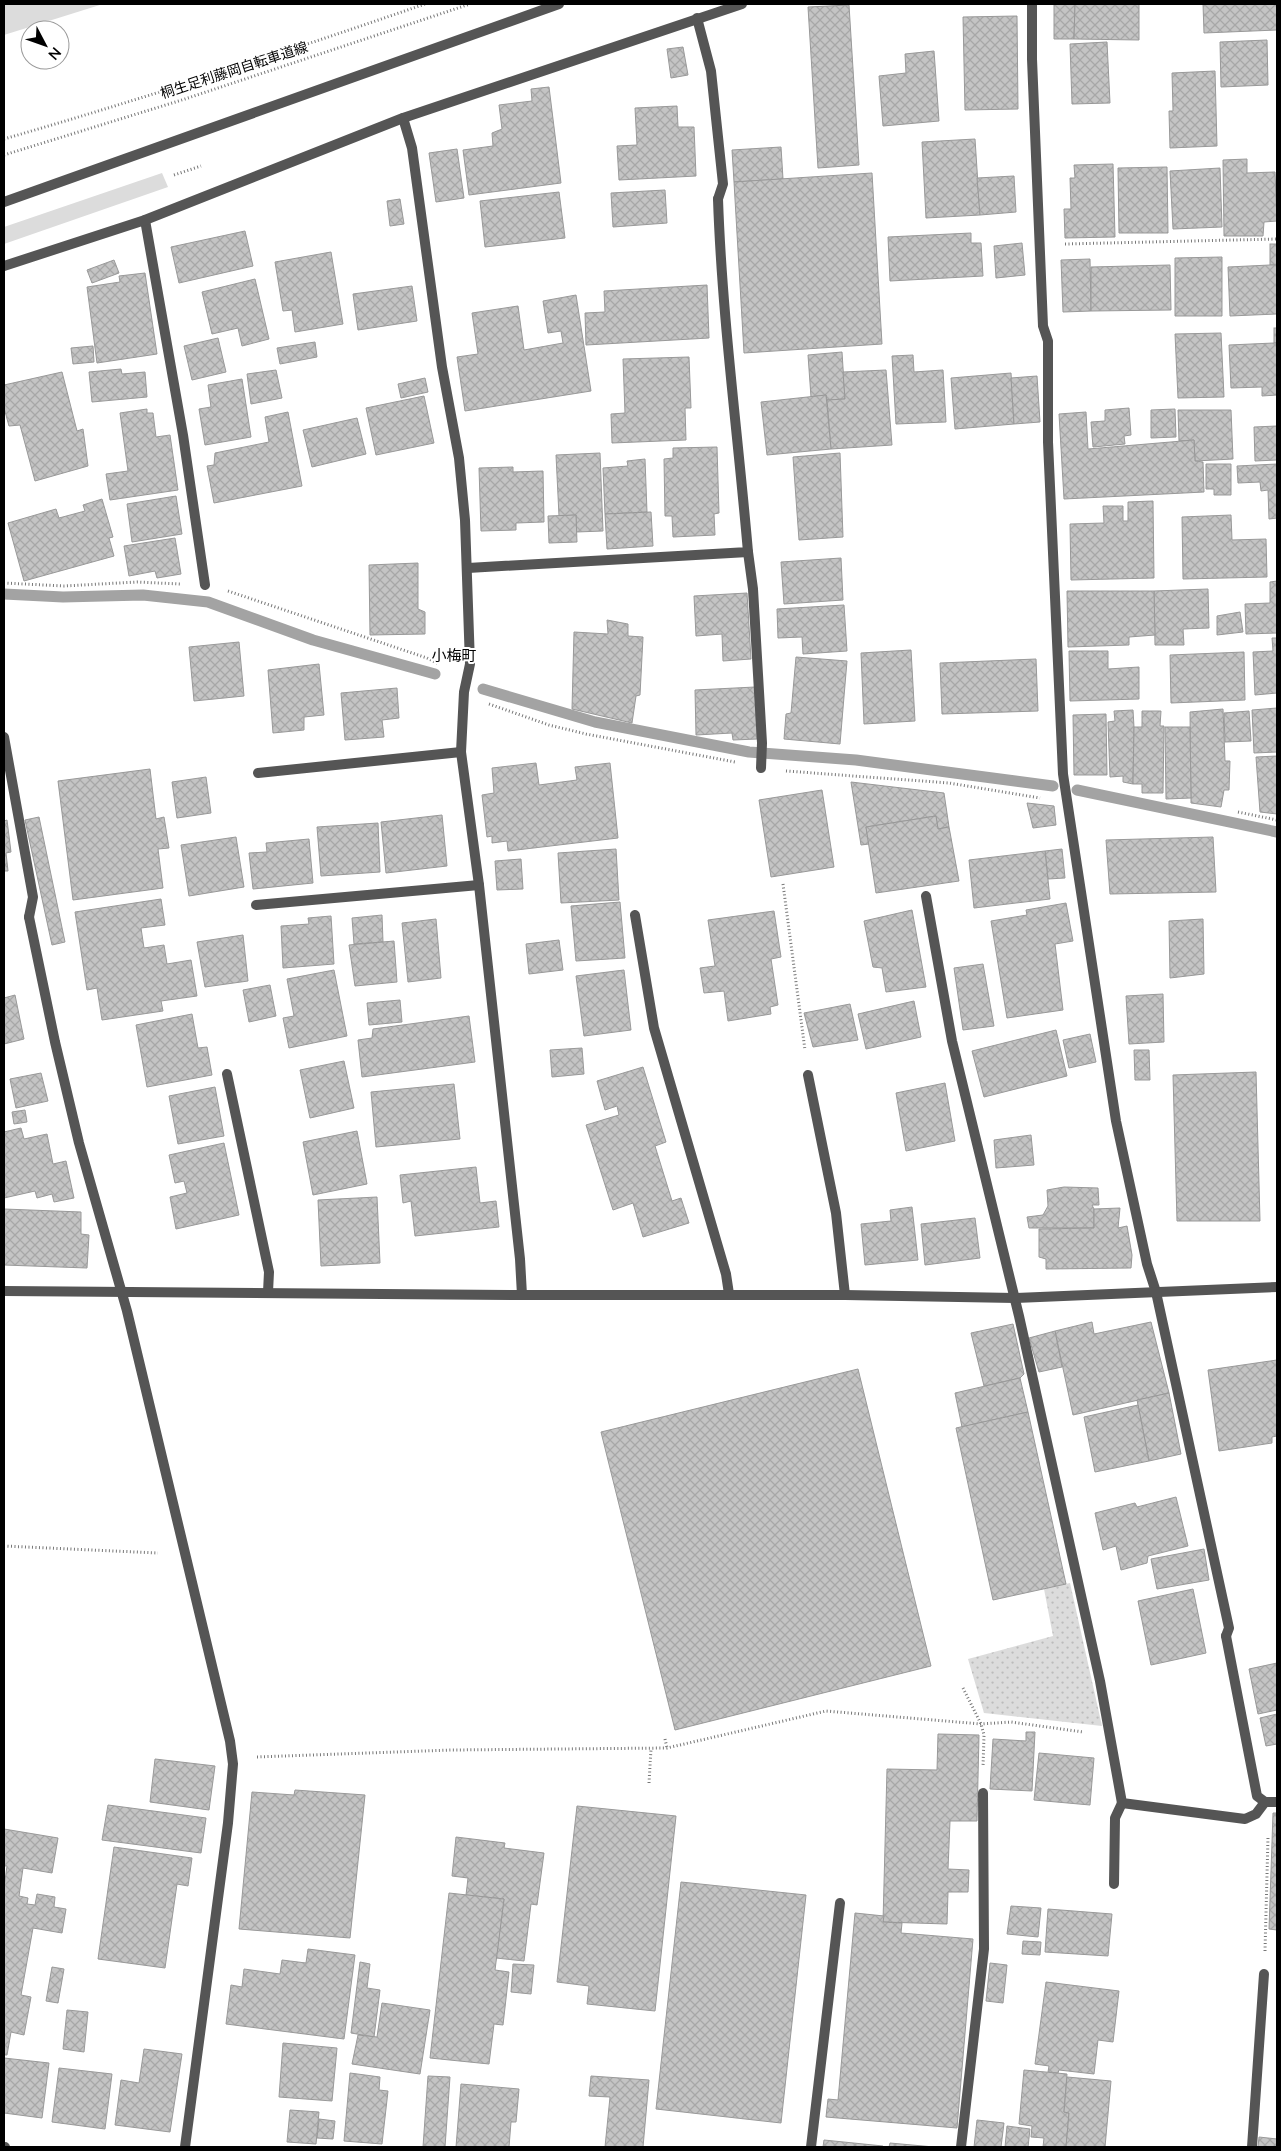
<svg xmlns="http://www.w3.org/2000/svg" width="1281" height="2151" font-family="Lato,'Noto Sans JP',sans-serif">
<defs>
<pattern id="garden-dots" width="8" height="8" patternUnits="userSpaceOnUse" patternTransform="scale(1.25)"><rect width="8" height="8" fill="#dcdcdc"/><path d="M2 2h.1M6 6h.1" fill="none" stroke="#bbb" stroke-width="1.8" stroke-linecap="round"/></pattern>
<pattern id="building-cross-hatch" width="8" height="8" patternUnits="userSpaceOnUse" patternTransform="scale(1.25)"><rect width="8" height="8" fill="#c4c4c4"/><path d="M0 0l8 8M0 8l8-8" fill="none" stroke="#a7a7a7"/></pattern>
</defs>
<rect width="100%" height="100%" fill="#fff"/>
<g fill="#dcdcdc">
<polygon points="4,4 103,4 4,35"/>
<polygon points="162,173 168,187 4,244 4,227"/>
</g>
<polygon fill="url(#garden-dots)" points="1070,1583 1102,1726 984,1713 968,1659 1053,1636 1044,1589"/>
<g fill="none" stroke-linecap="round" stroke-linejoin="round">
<g stroke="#a3a3a3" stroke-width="11">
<polyline points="4,594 63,597 143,595 208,602 313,640 435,674"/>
<polyline points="483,689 595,722 749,752 856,760 1053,786"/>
<polyline points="1077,790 1277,832"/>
</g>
</g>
<g fill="url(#building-cross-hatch)" stroke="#999">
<polygon points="1054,4 1075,4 1074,39 1054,39"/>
<polygon points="1075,4 1139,4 1139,40 1074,39"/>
<polygon points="1203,4 1277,4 1277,30 1204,33"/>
<polygon points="849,5 859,165 818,168 808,7"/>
<polygon points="1017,16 1018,109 965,110 963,17"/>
<polygon points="1267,40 1268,85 1221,87 1220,42"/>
<polygon points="1107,42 1110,103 1072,104 1070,44"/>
<polygon points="683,47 688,75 671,78 667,49"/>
<polygon points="934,51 939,121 883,126 879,76 906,73 905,54"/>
<polygon points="1215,71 1217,146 1170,148 1169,111 1173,111 1172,73"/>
<polygon points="549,87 561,183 469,195 463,150 493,146 492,133 502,129 499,105 532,101 531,89"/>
<polygon points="677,106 678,127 694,127 696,176 619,180 617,146 637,145 635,108"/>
<polygon points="975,139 980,215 926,218 922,142"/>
<polygon points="781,147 783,179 734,182 732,150"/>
<polygon points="457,149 464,198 436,202 429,153"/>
<polygon points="1247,159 1247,173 1275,172 1277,221 1264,222 1263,236 1224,236 1223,160"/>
<polygon points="1113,164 1115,237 1065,238 1064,209 1071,209 1070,178 1075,178 1074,165"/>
<polygon points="1167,167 1168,233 1119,233 1118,168"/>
<polygon points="1220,168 1222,227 1173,229 1170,171"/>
<polygon points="872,173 882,344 744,353 734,182"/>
<polygon points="1014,176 1016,212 980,215 977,178"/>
<polygon points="665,190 667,223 613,227 611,193"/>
<polygon points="559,192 565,238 485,247 480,201"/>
<polygon points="400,199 404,224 390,226 387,201"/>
<polygon points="245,231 253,266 179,283 171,247"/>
<polygon points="971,233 971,243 981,243 983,276 890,281 888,237"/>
<polygon points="1022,243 1025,275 996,278 994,246"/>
<rect x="1270" y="244" width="7" height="21"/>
<polygon points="331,252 343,324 295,332 292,310 283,311 275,262"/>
<polygon points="1222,257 1222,316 1175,316 1175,258"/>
<polygon points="1090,259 1091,311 1063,312 1061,260"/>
<polygon points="114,260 119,273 92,283 87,270"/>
<polygon points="1170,265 1171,310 1091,311 1091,267"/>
<polygon points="1270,265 1277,265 1277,314 1230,316 1228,267"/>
<polygon points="145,273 157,354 97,363 87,287 120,282 119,276"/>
<polygon points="255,279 269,339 242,346 238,328 212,334 202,292"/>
<polygon points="707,285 709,338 586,345 585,313 605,312 604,291"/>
<polygon points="412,286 417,321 358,330 353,294"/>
<polygon points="576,295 591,391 465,411 457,357 478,354 472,313 518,306 524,350 563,343 561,331 548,333 543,301"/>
<rect x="1274" y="328" width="3" height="15"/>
<polygon points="1221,333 1224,397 1178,398 1175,334"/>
<polygon points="218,338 226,372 192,380 184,346"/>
<polygon points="315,342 317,357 280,364 277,348"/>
<polygon points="1274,343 1277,343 1277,395 1262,396 1262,387 1231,388 1229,345"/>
<polygon points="93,346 94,362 73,364 71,348"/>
<polygon points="842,352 845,399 827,400 826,395 811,397 808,355"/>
<polygon points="913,355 914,372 943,370 946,422 896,424 892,356"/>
<polygon points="689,357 691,408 685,408 686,440 612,443 611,414 625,413 623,359"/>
<polygon points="121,369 122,374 145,372 147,397 92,402 89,372"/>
<polygon points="276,370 282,398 251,404 247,374"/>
<polygon points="886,370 892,445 831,449 827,400 845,399 843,372"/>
<polygon points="62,372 77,431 83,429 88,466 35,481 20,425 9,426 4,408 4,385"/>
<polygon points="1011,373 1014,424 955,429 951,378"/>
<polygon points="1037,376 1040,422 1014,424 1011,378"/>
<polygon points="425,378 428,392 401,398 398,384"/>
<polygon points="242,379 251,437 205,445 199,409 211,407 208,385"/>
<polygon points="826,395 831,449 767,455 761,402"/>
<polygon points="424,396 434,443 376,455 366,408"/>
<polygon points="1129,408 1131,435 1124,436 1125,444 1093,447 1091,422 1105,421 1105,410"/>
<polygon points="147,409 147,413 153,413 156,437 170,435 178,490 110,500 106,474 128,471 120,413"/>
<polygon points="1175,409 1176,437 1151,438 1151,410"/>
<polygon points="1178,410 1231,410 1233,459 1195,461 1194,440 1179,441"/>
<polygon points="288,412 302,486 214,503 207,466 214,465 215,453 269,442 265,417"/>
<polygon points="1086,412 1088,449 1194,440 1195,461 1203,462 1204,492 1064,499 1059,414"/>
<polygon points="357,418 366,454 312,467 303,430"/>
<polygon points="1277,426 1277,460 1255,461 1254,427"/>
<polygon points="717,447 719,513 714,514 715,535 673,537 672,516 665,516 664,459 673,458 673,448"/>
<polygon points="600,453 603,531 576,532 576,515 559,516 556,455"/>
<polygon points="840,453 843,537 799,540 793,457"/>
<polygon points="645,459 647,512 605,514 603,468 628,466 627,461"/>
<polygon points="1206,464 1231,464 1231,495 1214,495 1214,489 1206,489"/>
<polygon points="1277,464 1277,518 1269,519 1268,490 1261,491 1260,482 1238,483 1237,466"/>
<polygon points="513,467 513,472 543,471 544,522 516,523 516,530 481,531 479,468"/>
<polygon points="176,496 182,534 132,542 127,504"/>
<polygon points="102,499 113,537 109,538 114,556 24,581 8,523 56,509 59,518 85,511 83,505"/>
<polygon points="1153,501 1154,578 1071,580 1070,524 1104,523 1103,506 1123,506 1123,521 1128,521 1128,502"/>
<polygon points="651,512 653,546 607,549 605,514"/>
<polygon points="576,515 577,542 549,543 548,516"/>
<polygon points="1231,515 1232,540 1266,539 1267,577 1183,579 1182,517"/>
<polygon points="175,538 181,574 157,578 155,571 129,576 124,546"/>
<polygon points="841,558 843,600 784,604 781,562"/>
<polygon points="418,563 418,609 425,612 425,634 370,635 369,565"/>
<polygon points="1277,581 1277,633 1246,634 1245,604 1270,603 1270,582"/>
<polygon points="1208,589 1209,628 1183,629 1184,645 1155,645 1154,591"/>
<polygon points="1067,591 1154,591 1155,635 1129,637 1129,645 1068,647"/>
<polygon points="747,593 751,659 723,661 722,634 696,636 694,596"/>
<polygon points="844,605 847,651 803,654 802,637 778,638 777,609"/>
<polygon points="1240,612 1243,632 1217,635 1217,616"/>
<polygon points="607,620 628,624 628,636 643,637 640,695 636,696 632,723 572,709 574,632 608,634"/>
<polygon points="1272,638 1277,638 1277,693 1255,695 1253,652 1273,651"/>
<polygon points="239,642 244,696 194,701 189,647"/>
<polygon points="911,650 915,721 864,724 861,653"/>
<polygon points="1069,651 1108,651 1108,669 1139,667 1139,699 1070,701"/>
<polygon points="1244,652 1245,700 1171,703 1170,655"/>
<polygon points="796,657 847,661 840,744 784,739 786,714 791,713"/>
<polygon points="1036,659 1038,711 942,714 940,663"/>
<polygon points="319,664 324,715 304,717 304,730 273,733 268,670"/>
<polygon points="755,687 757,739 733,740 732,733 696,735 695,690"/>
<polygon points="397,688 399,718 382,720 384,737 345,740 341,693"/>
<polygon points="1277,708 1277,752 1254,753 1252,710"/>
<polygon points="1223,709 1225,761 1230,761 1229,790 1224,790 1221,807 1191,803 1190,712"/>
<polygon points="1133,710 1134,727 1133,784 1123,782 1123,776 1110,777 1108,722 1115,721 1114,711"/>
<polygon points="1142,711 1161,711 1160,726 1164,726 1163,793 1142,793 1142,784 1133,784 1134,727 1142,727"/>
<polygon points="1249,711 1251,741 1225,742 1224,713"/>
<polygon points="1106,714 1107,775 1074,775 1073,715"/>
<polygon points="1165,727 1190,727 1191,798 1166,799"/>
<polygon points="1277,756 1277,814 1260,812 1256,757"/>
<polygon points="536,763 539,785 577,780 575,767 610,763 618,838 508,851 507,841 492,843 492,836 487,837 482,795 494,793 492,768"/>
<polygon points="150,769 156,819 164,817 169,848 158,849 163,888 73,900 58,781"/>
<polygon points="206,777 211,813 177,818 172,782"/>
<polygon points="851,782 944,793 949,827 938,829 936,816 866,827 869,844 861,845"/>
<polygon points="822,790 834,867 771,877 759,800"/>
<polygon points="1027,803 1054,806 1056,825 1033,828"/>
<polygon points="442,815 447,866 386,873 381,822"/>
<polygon points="936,816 938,829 949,827 959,881 876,893 866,827"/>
<polygon points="39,817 65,942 52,945 25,820"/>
<polygon points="7,820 11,852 6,853 8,871 4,871 4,821"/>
<polygon points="378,823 380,872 321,876 317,827"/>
<polygon points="236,837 244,887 189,896 181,845"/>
<polygon points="1213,837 1216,892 1110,894 1106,840"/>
<polygon points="309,839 313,883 253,889 249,853 267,852 266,843"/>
<polygon points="616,849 619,900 561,903 558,853"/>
<polygon points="1062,849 1065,878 1048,879 1045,851"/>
<polygon points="1045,851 1050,899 974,908 969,860"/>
<polygon points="521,859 523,889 497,890 495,861"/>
<polygon points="161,899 165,925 141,928 144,948 164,945 167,964 191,960 197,996 161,1001 163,1011 102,1020 97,988 87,990 75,912"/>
<polygon points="620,902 625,958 576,961 571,906"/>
<polygon points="1066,903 1073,941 1055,944 1063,1010 1007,1018 991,921 1027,915 1026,910"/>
<polygon points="912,910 926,987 886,992 882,968 873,967 864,921"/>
<polygon points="774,911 781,957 771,959 778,1005 770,1007 771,1014 728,1021 724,991 704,993 700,968 715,966 708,920"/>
<polygon points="382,915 383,942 354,944 352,918"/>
<polygon points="331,916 334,964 283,968 281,926 309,924 308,918"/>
<polygon points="436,919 441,978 408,982 402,923"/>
<polygon points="1203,919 1204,974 1170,978 1169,921"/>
<polygon points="243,935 248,981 205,987 197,942"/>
<polygon points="559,940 563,970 529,974 526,944"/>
<polygon points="394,941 397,982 355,986 349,945"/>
<polygon points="983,964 994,1026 963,1030 954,968"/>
<polygon points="334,970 347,1036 289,1048 283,1018 294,1016 287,979"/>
<polygon points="624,970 631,1030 584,1036 576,976"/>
<polygon points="270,985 276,1016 249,1022 243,990"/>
<polygon points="1163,994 1164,1042 1129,1044 1126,996"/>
<polygon points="15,995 24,1039 4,1044 4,998"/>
<polygon points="400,1000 402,1022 369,1025 367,1003"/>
<polygon points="914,1001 921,1037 866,1049 858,1014"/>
<polygon points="850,1004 858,1040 813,1047 804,1013"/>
<polygon points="192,1014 198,1048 207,1047 212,1075 147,1087 136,1025"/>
<polygon points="469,1016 475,1062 362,1077 358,1040 372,1038 373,1029"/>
<polygon points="1056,1030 1067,1076 984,1097 972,1051"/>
<polygon points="1090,1034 1096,1062 1069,1068 1063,1040"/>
<polygon points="582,1048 584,1074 552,1077 550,1050"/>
<polygon points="1134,1050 1149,1050 1150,1080 1135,1080"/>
<polygon points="344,1061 354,1108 310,1118 300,1070"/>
<polygon points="643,1067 666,1142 655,1146 672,1201 681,1198 689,1223 643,1237 633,1203 613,1210 586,1125 619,1115 617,1106 605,1110 597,1081"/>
<polygon points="1256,1072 1260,1221 1177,1221 1173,1075"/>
<polygon points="41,1073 48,1101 16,1108 10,1079"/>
<polygon points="945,1083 955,1141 906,1151 896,1093"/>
<polygon points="454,1084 460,1139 376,1147 371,1092"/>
<polygon points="215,1087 224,1136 178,1144 169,1096"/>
<polygon points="25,1110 27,1122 14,1124 12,1112"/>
<polygon points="21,1128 24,1139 47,1134 53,1164 66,1161 74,1198 54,1202 52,1194 37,1198 35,1191 4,1198 4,1132"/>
<polygon points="357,1131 367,1184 313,1195 303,1142"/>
<polygon points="1031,1135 1034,1165 996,1168 994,1140"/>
<polygon points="224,1143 239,1215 176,1229 170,1197 187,1193 184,1181 175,1183 169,1155"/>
<polygon points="476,1167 480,1203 496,1201 499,1227 415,1236 411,1201 403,1203 400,1175"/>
<polygon points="1064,1187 1098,1188 1099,1205 1092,1205 1094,1209 1094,1228 1029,1228 1027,1217 1043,1215 1048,1206 1047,1190"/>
<polygon points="377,1197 380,1263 321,1266 318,1200"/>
<polygon points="912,1207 918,1260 865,1265 861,1224 891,1221 890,1210"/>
<polygon points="1120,1208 1118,1228 1127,1226 1132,1255 1131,1268 1046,1269 1046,1259 1039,1257 1039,1229 1094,1228 1094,1209"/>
<polygon points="4,1209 81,1212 81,1234 89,1235 87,1268 4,1265"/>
<polygon points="975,1218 980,1258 925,1265 921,1224"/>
<polygon points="1092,1322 1094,1334 1151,1322 1169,1393 1073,1415 1055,1331"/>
<polygon points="1013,1324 1024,1374 1020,1378 984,1386 971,1333"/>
<polygon points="1055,1331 1062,1367 1039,1372 1029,1338"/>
<polygon points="1277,1360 1277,1436 1272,1437 1272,1443 1219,1451 1208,1370"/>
<polygon points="858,1369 931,1666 675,1730 601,1432"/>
<polygon points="1020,1378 1028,1412 962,1427 955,1393"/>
<polygon points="1169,1393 1181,1454 1149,1461 1137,1400"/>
<polygon points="1138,1405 1149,1461 1095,1472 1084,1417"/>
<polygon points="1028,1412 1066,1584 993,1600 956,1428"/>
<polygon points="1176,1497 1188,1546 1148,1556 1147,1563 1121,1570 1116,1546 1103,1550 1095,1513 1135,1503 1137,1507"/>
<polygon points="1204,1549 1209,1580 1157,1589 1151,1559"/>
<polygon points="1193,1589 1206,1653 1151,1665 1138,1601"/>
<polygon points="1277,1663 1277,1710 1258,1714 1249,1669"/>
<polygon points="1277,1714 1277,1744 1266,1746 1260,1718"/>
<polygon points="1026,1732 1035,1732 1032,1791 990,1789 993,1739 1026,1741"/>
<polygon points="938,1734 979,1735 977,1821 950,1821 948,1869 969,1870 968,1892 948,1892 947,1924 883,1922 887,1769 937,1770"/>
<polygon points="1039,1753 1094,1758 1090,1805 1034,1800"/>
<polygon points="155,1759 215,1766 209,1810 150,1802"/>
<polygon points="295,1790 365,1795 350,1938 239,1929 252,1792 294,1795"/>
<polygon points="108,1805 206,1818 201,1853 102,1840"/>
<polygon points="577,1806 676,1816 655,2011 587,2004 589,1986 557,1982"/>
<polygon points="1273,1813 1277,1813 1277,1930 1269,1929"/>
<polygon points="4,1829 58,1838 52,1873 23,1868 19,1896 28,1898 27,1904 35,1905 37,1894 55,1897 54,1907 66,1909 62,1933 33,1928 21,1995 31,1997 24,2035 11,2032 7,2055 4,2055 4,1887 7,1866 4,1866"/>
<polygon points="456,1837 505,1843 504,1848 544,1853 537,1905 531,1904 524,1961 496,1958 504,1899 466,1895 468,1878 452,1876"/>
<polygon points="114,1847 192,1858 188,1886 177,1884 165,1968 98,1959"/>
<polygon points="681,1882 806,1895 781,2123 656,2109"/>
<polygon points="449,1893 504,1899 495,1970 509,1972 503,2025 494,2024 489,2064 430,2058"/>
<polygon points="1011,1906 1041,1908 1038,1937 1007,1934"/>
<polygon points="1048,1909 1112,1914 1108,1956 1045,1952"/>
<polygon points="855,1913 884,1916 883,1922 902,1923 901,1933 973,1939 957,2128 826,2117 828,2099 838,2100"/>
<polygon points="1023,1941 1041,1942 1040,1955 1022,1954"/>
<polygon points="308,1949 355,1955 344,2039 226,2024 231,1985 242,1987 244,1969 280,1974 282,1960 306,1963"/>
<polygon points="360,1962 370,1964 367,1988 380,1990 374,2037 351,2033"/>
<polygon points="990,1963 1007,1965 1003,2003 986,2001"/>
<polygon points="513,1964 534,1965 531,1994 511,1992"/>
<polygon points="52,1967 64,1969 58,2003 46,2001"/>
<polygon points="1046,1982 1119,1991 1113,2042 1098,2040 1094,2074 1059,2070 1058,2073 1048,2072 1049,2066 1035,2064"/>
<polygon points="382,2003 430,2010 420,2074 352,2064 358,2035 377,2037"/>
<polygon points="67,2010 88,2012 84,2052 63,2049"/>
<polygon points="283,2043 337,2048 332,2101 279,2097"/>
<polygon points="144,2049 182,2054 170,2132 115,2125 121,2080 139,2083"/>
<polygon points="4,2058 49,2063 42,2118 4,2113"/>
<polygon points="59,2068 112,2074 105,2129 52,2122"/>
<polygon points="1024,2070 1067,2074 1064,2112 1069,2113 1066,2147 1043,2147 1044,2138 1031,2137 1032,2126 1019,2124"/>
<polygon points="350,2073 380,2077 379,2090 388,2091 382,2144 344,2141"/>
<polygon points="428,2076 450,2077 445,2147 423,2147"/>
<polygon points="591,2076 649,2080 643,2147 605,2147 610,2097 589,2096"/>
<polygon points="1067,2077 1111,2081 1105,2147 1066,2147 1069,2113 1064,2112"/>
<polygon points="461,2084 519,2089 516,2122 511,2122 509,2147 456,2147"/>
<polygon points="290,2110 319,2112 316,2144 287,2142"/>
<polygon points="319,2119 335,2121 333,2139 317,2138"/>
<polygon points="977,2120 1004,2123 1001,2147 974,2147"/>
<polygon points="1007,2126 1030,2129 1028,2147 1005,2147"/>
<polygon points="1259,2137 1277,2139 1277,2147 1258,2147"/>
<polygon points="824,2140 883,2146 883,2147 823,2147"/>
<polygon points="890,2143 934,2147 889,2147"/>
</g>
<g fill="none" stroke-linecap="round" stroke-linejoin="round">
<g stroke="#777" stroke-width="3" stroke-dasharray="1 2.5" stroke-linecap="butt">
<path d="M 4,139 C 146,98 286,52 425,4"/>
<polyline points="4,155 185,99 470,4"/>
<polyline points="174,175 201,166"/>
<polyline points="1065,244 1277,239"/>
<polyline points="4,583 64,586 137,582 180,584"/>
<polyline points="228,591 427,658 439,664"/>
<polyline points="489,704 549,725 586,734 735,762"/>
<polyline points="786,771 949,783 1040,798"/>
<polyline points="1238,812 1277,820"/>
<polyline points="783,884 805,1050"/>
<polyline points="4,1546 158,1553"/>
<polyline points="963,1688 981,1724 984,1735 983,1767"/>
<polyline points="665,1739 667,1748"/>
<polyline points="257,1757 451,1750 667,1748 826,1711 981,1724 1011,1722 1083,1732"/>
<polyline points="649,1783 651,1749"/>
<polyline points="1265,1951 1268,1837"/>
</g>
<g stroke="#555" stroke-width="10">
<polyline points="697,18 711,71 723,184 718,199"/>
<polyline points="145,220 183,435 205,585"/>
<polyline points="748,552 753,589 762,743 761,768"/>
<polyline points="4,737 33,897 29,917"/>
<polyline points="926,896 952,1041 1019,1316 1100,1681 1122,1803 1245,1819 1256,1814 1265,1802"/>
<polyline points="227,1074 269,1272 268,1292"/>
<polyline points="808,1075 836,1213 845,1295"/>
<polyline points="1156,1292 1229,1628 1226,1636"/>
<polyline points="1114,1884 1115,1818 1122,1803"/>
<polyline points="811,2147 840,1903"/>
<polyline points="961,2147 984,1949 983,1793"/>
<polyline points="1252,2147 1264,1974"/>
</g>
<g stroke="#555" stroke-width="10">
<polyline points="1032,4 1032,59 1043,326 1048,341 1048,442 1063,774 1116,1121 1147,1264 1156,1292"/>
<polyline points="403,118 412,148 442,367 459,458 465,520 470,664 464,692 461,752 479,885 520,1259 522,1295"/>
<polyline points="4,266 145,220 403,118 742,4"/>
<path d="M 468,568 L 748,552 C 738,435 722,317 718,199"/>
<polyline points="258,773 461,752"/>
<polyline points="256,905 479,885"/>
<polyline points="635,915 654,1028 726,1274 729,1294"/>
<polyline points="29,917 55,1042 79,1143 127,1311 230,1741 233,1764 228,1823 185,2147"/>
<polyline points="1226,1636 1257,1796 1265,1802 1277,1802"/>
</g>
<g stroke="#555" stroke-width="10">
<polyline points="4,202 559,4"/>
<polyline points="4,1291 522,1295 845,1295 1015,1298 1277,1287"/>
<polyline points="4,2147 5,2147"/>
</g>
</g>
<g text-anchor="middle" stroke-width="4" stroke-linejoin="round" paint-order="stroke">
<g font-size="14" fill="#000" stroke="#fff">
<text transform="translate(234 70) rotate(-18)" y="5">桐生足利藤岡自転車道線</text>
</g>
<g font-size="15" fill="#000" stroke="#fff">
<text x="454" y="661">小梅町</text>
</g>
</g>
<rect width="1281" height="2151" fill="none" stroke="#000000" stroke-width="10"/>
<g transform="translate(45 45) rotate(131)"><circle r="24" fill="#ffffff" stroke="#999999"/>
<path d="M0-4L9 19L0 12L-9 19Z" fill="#000000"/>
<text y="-8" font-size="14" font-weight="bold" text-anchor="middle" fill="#000000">N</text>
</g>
</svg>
